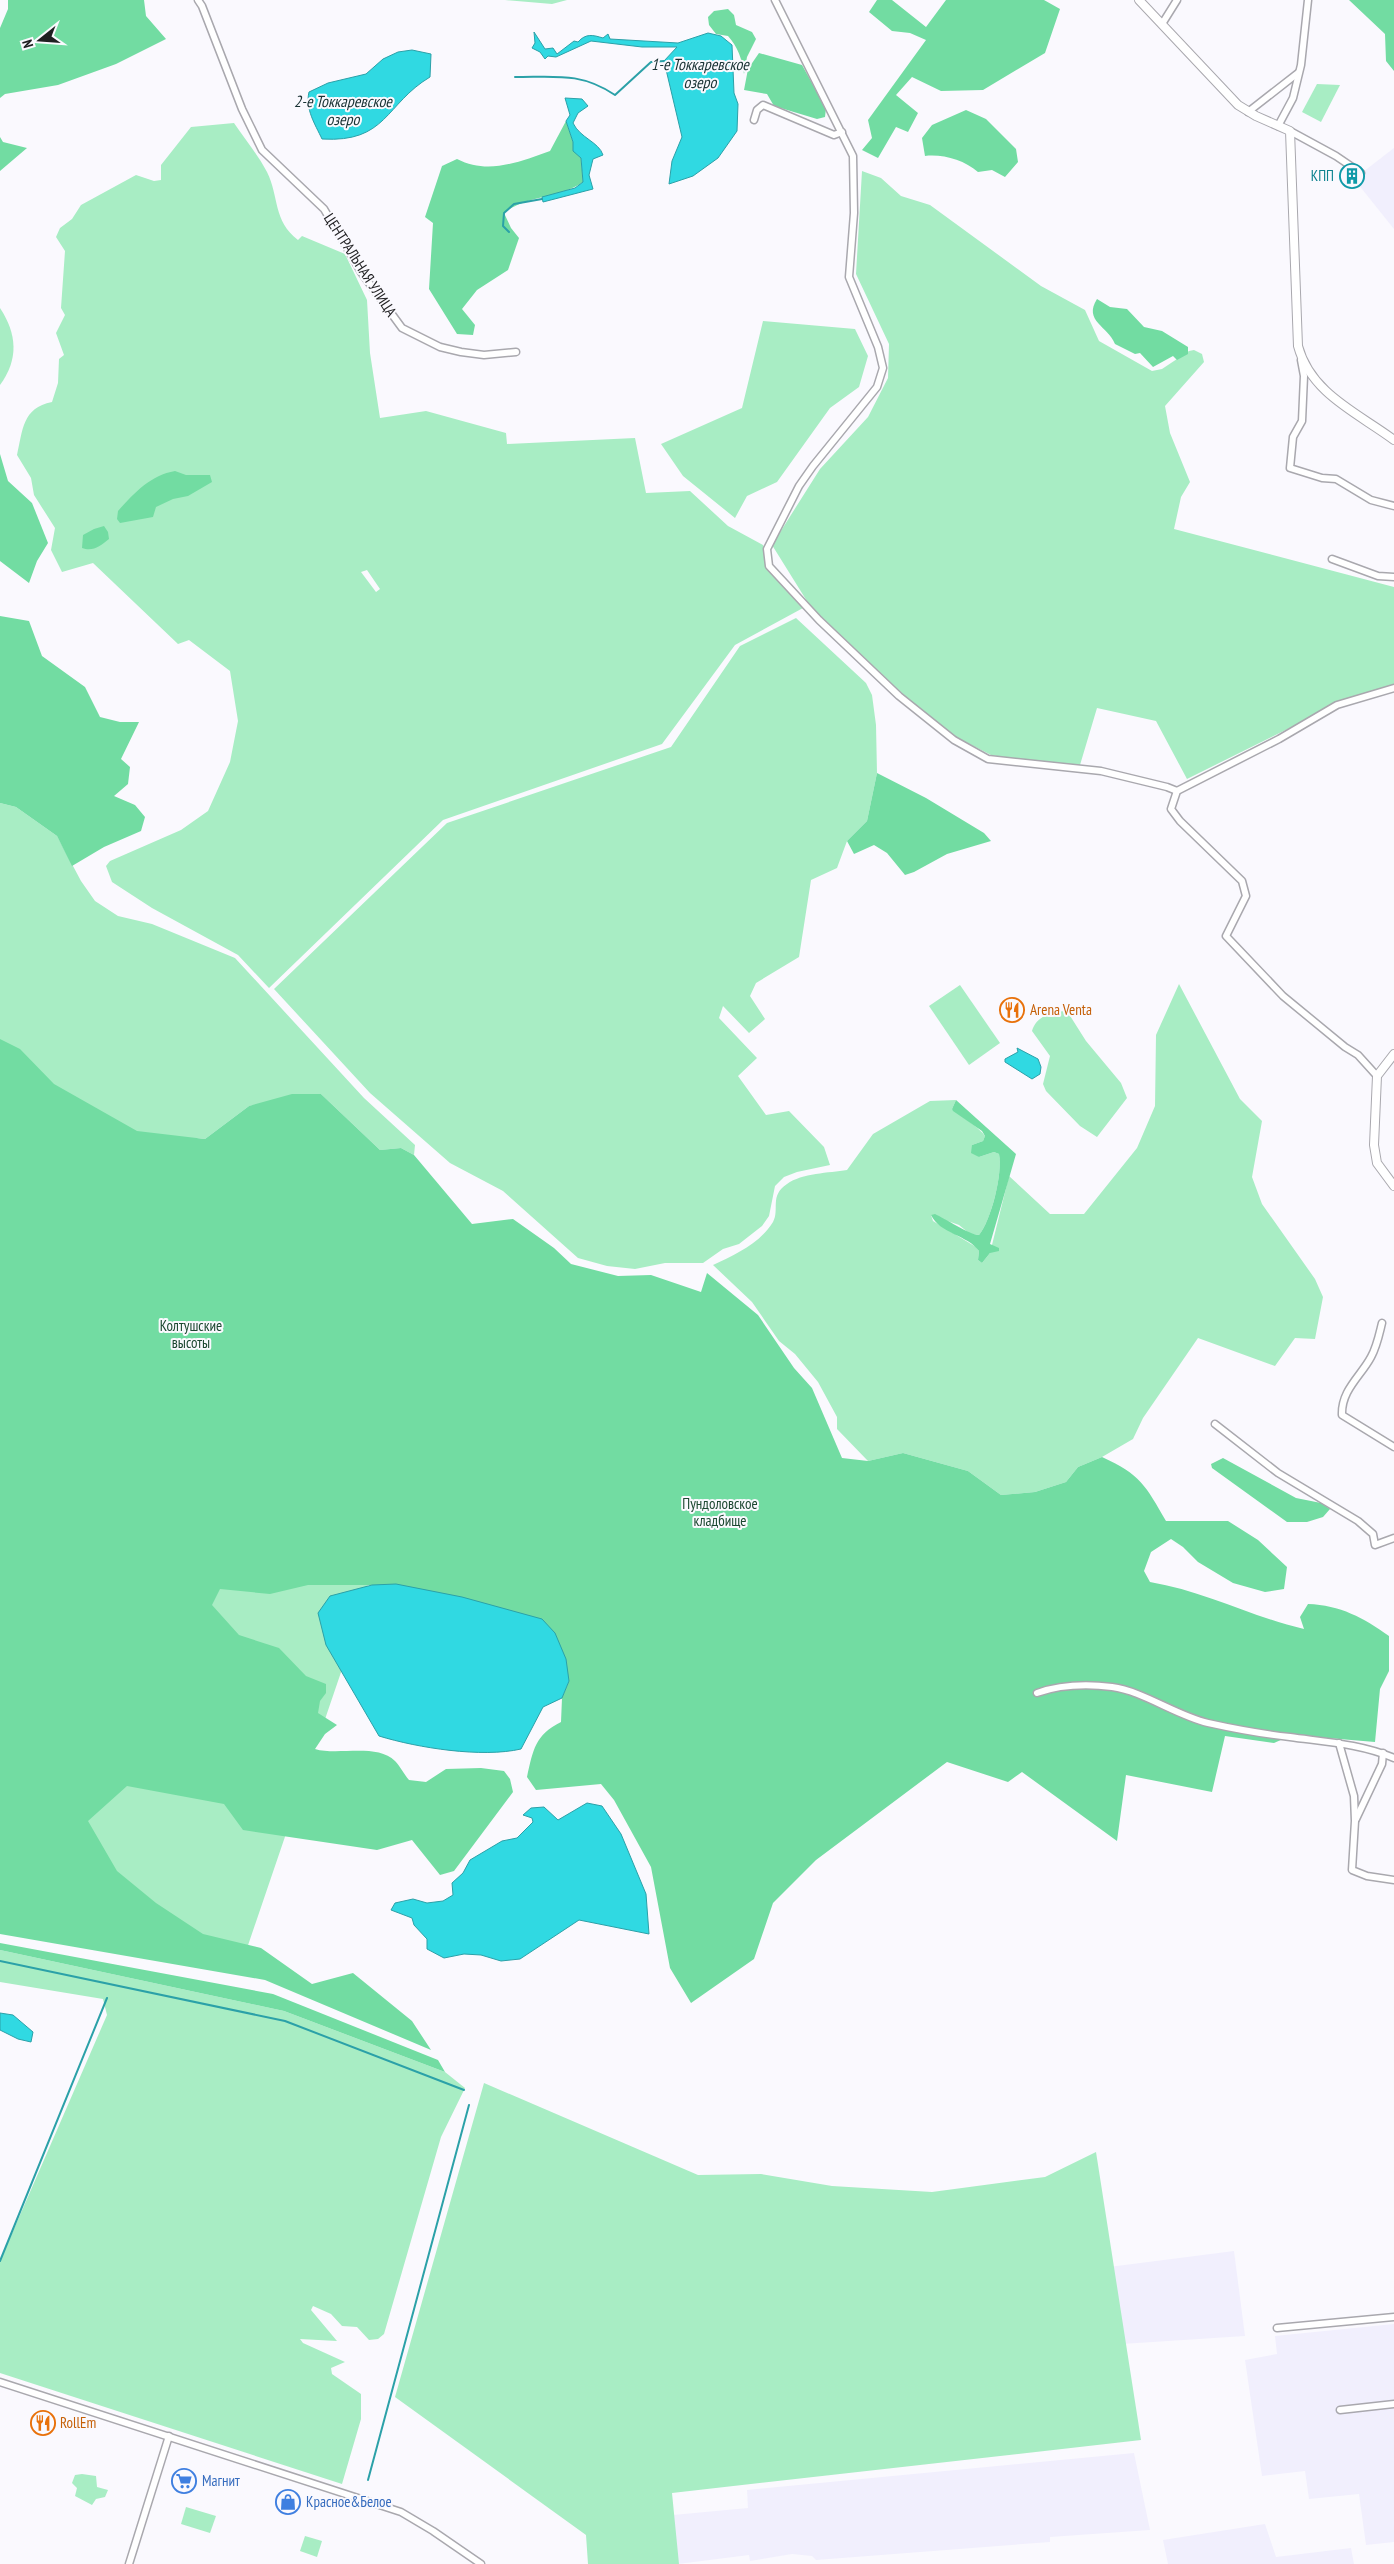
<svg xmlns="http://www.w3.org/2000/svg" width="1394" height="2564" font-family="'PT Sans Narrow',sans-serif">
<rect width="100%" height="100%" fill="#faf9fe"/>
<g fill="#f1effd">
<polygon points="1394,148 1394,229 1354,179"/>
<polygon points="1234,2251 1245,2336 1122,2344 1109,2267"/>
<polygon points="1394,2324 1394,2542 1366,2545 1359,2494 1309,2499 1305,2471 1262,2476 1245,2360 1277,2354 1275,2336"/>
<polygon points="1134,2453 1150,2530 1050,2537 1050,2542 816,2560 812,2556 792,2554 750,2561 749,2555 678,2564 673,2515 748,2508 747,2490"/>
<polygon points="1265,2524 1276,2557 1351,2548 1354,2564 1168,2564 1163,2540"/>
</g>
<g fill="#a8edc4" fill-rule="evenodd">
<polygon points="505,0 567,0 552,4"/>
<polygon points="1317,84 1340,85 1321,122 1302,112"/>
<path d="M 234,123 C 245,139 258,155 267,172 C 279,196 273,221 298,240 L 302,236 L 345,254 L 367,300 L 370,353 L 380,418 L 426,411 L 506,433 L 507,444 L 635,438 L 646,493 L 690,491 L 728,526 L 763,545 L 771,569 L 803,608 L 735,645 L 662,744 L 443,820 L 269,988 L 238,955 L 152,908 L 112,882 L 106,866 L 110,861 L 181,830 L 208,811 L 230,762 L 238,721 L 230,671 L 189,640 L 178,644 L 93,563 L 62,572 L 51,550 L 55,528 L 34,495 L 31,478 L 17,455 C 23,430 22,408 52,402 L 58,383 L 59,359 L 64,355 L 56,333 L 65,315 L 61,308 L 65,251 L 56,237 L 60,228 L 72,219 L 81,205 L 136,175 L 154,181 L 161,180 L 161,165 L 191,127 ZM 367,570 L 380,589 L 376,592 L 361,572 Z"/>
<polygon points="862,171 881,178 901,196 930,205 1041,286 1085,310 1099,341 1152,371 1162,369 1189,351 1194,350 1202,354 1204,362 1165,406 1170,433 1190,482 1181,497 1174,529 1394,587 1394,685 1352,697 1187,779 1156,721 1097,708 1080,765 1043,764 991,755 956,737 927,717 810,606 772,545 820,469 868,417 888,378 889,344 856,274"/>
<path d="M 0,308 C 17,334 19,359 0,385 Z"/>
<polygon points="763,321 855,329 868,356 859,387 830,408 777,482 747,496 735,518 683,476 661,444 742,408"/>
<polygon points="796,618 866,683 872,695 876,725 877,773 867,821 847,841 837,868 811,880 799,957 756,983 750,996 765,1019 749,1033 723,1006 719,1018 757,1058 738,1076 766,1115 789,1111 824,1147 830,1165 797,1172 784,1177 775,1186 769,1216 762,1226 739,1244 723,1249 703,1263 665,1263 635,1269 607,1266 578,1258 503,1191 450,1163 370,1093 274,989 447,823 671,747 740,646"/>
<polygon points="0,803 16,807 57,836 81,881 95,901 118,916 152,924 235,958 364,1098 415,1145 414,1155 401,1148 380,1150 321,1094 249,1106 205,1139 197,1138 364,1429 368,1593 243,1960 0,1910"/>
<path d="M 1179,984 L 1240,1099 L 1262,1121 L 1252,1177 L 1262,1204 L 1315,1279 L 1323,1297 L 1315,1339 L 1295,1338 L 1275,1366 L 1198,1338 L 1143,1418 L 1133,1439 L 1102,1457 L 1078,1467 L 1066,1482 L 1035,1492 L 1001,1495 L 968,1471 L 903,1453 L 868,1461 L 837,1429 L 837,1417 L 818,1382 L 795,1354 L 779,1341 L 752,1302 L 713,1265 C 736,1254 759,1244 773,1222 C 780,1209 769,1196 787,1184 C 802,1173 829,1173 847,1170 L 873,1134 L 930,1101 L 956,1100 L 952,1109 C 961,1116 980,1128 985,1136 L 983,1141 L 972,1145 L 979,1157 L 994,1152 L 999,1154 C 1003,1173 991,1221 979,1235 L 970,1234 L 959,1225 L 931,1215 L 933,1221 L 976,1247 L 979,1251 L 978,1260 L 982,1263 L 990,1253 L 1009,1176 L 1050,1214 L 1084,1214 L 1137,1148 L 1155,1106 L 1156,1035 Z"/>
<polygon points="960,985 1000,1043 969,1065 929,1006"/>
<path d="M 1067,1011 L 1086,1041 L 1121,1083 L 1127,1098 L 1097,1137 L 1080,1126 L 1046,1091 L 1043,1084 L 1050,1056 L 1032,1031 C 1036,1016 1053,1011 1067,1011 Z"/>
<polygon points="0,1950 284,2011 445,2072 465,2088 441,2137 384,2334 378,2339 369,2340 357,2327 342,2326 331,2314 313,2306 311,2310 337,2341 300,2339 303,2343 345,2362 331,2368 332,2374 361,2394 361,2419 342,2484 0,2373 0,2261 107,2015 103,1999 0,1982"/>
<polygon points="484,2083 698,2175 761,2174 832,2186 932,2192 1045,2177 1096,2152 1141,2440 672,2493 679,2564 588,2564 586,2535 395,2397"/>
<polygon points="82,2474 96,2476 97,2487 108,2490 105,2497 96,2499 92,2505 75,2496 77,2488 72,2483 75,2475"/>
<polygon points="186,2507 216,2516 210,2533 181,2524"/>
<polygon points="305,2536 322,2541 317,2557 300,2551"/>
</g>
<g fill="#72dca2">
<polygon points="8,0 144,0 146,16 166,39 116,64 58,85 5,94 0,98 0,28 8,9"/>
<polygon points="877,0 892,0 926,27 946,0 1044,0 1060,9 1045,53 983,90 941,91 912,77 896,95 918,113 908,132 896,127 878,158 862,150 872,138 868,120 926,40 910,33 892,31 869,12"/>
<polygon points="1349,0 1394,0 1394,71 1386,61 1385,34"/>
<path d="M 728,9 L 734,15 L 736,25 L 752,32 L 756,39 L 747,57 L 744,74 C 742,59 738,47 728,36 L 716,34 L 709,25 L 708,17 L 714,11 Z"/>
<polygon points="759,53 802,65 826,108 825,117 817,119 774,106 767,94 744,90 748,69"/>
<path d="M 966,110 L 986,119 L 1016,149 L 1018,162 L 1005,177 L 992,170 L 978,172 C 964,160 943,154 925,156 L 922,138 L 932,125 Z"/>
<path d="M 566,121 L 573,142 L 574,151 L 581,158 L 583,182 C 560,198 527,195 504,213 L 511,228 L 519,238 L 508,270 L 477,290 L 462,309 L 475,325 L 473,335 L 457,334 L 429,289 L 433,223 L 425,217 L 442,166 L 457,159 C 488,175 519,162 550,151 Z"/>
<polygon points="0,137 3,142 27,148 0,171"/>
<path d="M 1097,299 L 1110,307 L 1127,309 L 1144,327 L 1162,331 L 1188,347 L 1188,354 L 1177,360 L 1173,356 L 1153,367 L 1140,353 L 1135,354 L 1115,344 C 1108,326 1083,321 1097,299 Z"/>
<polygon points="0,454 8,481 32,503 48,543 37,561 29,583 0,561"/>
<path d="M 175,471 L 186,475 L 210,475 L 212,482 L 188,496 L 173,499 L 156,507 L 153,517 L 120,523 L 117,519 L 118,511 C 134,493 151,475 175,471 Z"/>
<path d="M 104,526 L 108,532 L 109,539 C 100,546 93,552 82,548 L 83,535 L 94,529 Z"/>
<polygon points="0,616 29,621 42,656 85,687 100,717 120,722 139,722 121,759 130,767 128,784 114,796 135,805 145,817 141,831 104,847 72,866 57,836 16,807 0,803"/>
<polygon points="877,773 926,798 984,833 991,841 947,854 914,872 905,875 887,853 874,845 854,854 847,841 867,821"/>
<path d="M 0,1039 L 20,1049 L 54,1084 L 137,1131 L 205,1139 L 249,1106 L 292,1094 L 321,1094 L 380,1150 L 401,1148 L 414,1155 L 472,1224 L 513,1219 L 554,1248 L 571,1264 L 618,1276 L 651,1275 L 701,1292 L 707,1273 L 758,1315 L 794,1368 L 812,1388 L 842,1458 L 868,1461 L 903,1453 L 968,1471 L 1001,1495 L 1035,1492 L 1066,1482 L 1078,1467 L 1102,1457 C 1140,1474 1146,1486 1166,1521 L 1228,1521 L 1258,1540 L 1287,1567 L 1284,1589 L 1265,1592 L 1233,1583 L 1198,1562 L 1183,1547 L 1171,1539 L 1151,1552 L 1144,1571 L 1150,1582 C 1204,1591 1252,1617 1304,1629 L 1300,1617 L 1308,1604 C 1340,1605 1364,1618 1389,1636 L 1389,1671 L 1380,1689 L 1375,1742 L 1292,1735 L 1274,1743 L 1225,1736 L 1212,1792 L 1126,1775 L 1117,1841 L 1022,1772 L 1008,1782 L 947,1762 L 816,1860 L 773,1903 L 754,1959 L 691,2003 L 670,1968 L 651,1867 L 614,1800 L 601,1784 L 536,1790 L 527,1777 C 533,1750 535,1735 561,1722 L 562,1698 L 569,1681 L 372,1585 L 308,1585 L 270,1594 L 220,1589 L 212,1605 L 239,1635 L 279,1648 L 306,1676 L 326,1684 L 326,1693 L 320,1701 L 318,1713 L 337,1725 L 325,1734 L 315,1749 C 337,1756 377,1743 395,1761 C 400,1766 404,1774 409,1780 L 426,1782 L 446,1769 L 481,1768 L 504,1771 L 510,1779 L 513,1792 L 454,1871 L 440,1875 L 412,1840 L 377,1850 L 243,1830 L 224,1804 L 127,1786 L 88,1821 L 117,1871 L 156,1903 L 203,1934 L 261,1948 L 312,1984 L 353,1973 L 412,2021 L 431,2050 L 265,1980 L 0,1934 Z"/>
<path d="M 956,1100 L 1016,1154 L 990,1244 L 999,1248 L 999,1251 L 990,1253 L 982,1263 L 978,1260 L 979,1251 C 968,1235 940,1234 931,1215 L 935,1214 C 944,1218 972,1236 979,1235 C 991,1221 1003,1173 999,1154 L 994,1152 L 979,1157 L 971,1153 L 972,1145 L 983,1141 L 985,1136 L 982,1131 L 953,1111 L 952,1109 Z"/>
<polygon points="1223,1458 1296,1498 1321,1503 1330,1509 1323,1517 1307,1522 1287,1522 1212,1468 1211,1464"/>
<polygon points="0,1943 273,1994 438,2060 445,2072 284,2011 0,1950"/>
</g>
<g fill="#30d9e2" stroke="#2ba1a8">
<path d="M 534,32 L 545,49 L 553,48 L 557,54 L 574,41 L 578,42 C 586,33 593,35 603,38 L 608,34 L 610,39 L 678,43 L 708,33 L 721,36 L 732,45 L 734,93 L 738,104 L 737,131 L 718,158 L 693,176 L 669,184 L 672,161 L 682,137 L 664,61 L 677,47 L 642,47 L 591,41 L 556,57 L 548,56 L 545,59 L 540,52 L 532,48 L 535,43 Z"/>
<path d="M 412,50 L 431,54 L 430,77 C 385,104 387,143 322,139 C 315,124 305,109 309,92 L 328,83 L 366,74 L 383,59 L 398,52 Z"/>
<path d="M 565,98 L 582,99 L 588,106 L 578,113 L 573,123 C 580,138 599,142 603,155 L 593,159 L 589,175 L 593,189 L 543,202 L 542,197 L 575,188 L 583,182 L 581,158 L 573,151 L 573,142 L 566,121 L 570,115 Z"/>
<polygon points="1017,1048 1038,1059 1041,1067 1040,1074 1032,1079 1005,1062 1005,1059 1018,1052"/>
<path d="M 396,1584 L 462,1597 L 542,1619 L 555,1633 L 566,1659 L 569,1681 L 562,1698 L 543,1707 L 521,1749 C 482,1758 418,1748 379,1736 L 326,1645 L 318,1613 L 330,1596 L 372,1585 Z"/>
<polygon points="587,1803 602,1806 621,1834 646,1894 649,1934 579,1920 520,1959 501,1961 481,1955 464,1954 444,1958 427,1949 427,1939 414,1925 412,1918 391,1910 395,1903 413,1899 427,1903 443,1901 453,1895 452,1883 463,1873 470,1860 502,1841 517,1838 533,1822 532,1818 523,1815 531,1808 544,1807 558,1820"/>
<polygon points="0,2013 13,2015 33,2032 31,2042 18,2039 0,2030"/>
</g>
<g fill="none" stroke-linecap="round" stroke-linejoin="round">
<g stroke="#2ba1a8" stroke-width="2">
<path d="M 515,77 C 555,77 581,72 615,95 L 651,62 L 664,61"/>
<polyline points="509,232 503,226 504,213 514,204 542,199"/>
<polyline points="0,1961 285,2021 464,2090"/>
<polyline points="0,2261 107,1998"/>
<polyline points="368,2480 469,2105"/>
</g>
<defs>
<g id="minor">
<polyline points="198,0 202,6 242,109 262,150 324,209 361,272 402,328 440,347 461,352 484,355 516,352"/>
<polyline points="775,0 853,156 854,213 849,277 878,347 883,368 877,387 813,466 799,486 767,549 769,566 819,620 899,696 954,740 988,759 1101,771 1167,787 1177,791"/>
<polyline points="1162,24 1177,0"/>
<polyline points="1248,112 1298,73"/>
<polyline points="754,120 757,110 763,105 834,135 842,132"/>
<polyline points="1278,126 1293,98 1301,65 1308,0"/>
<polyline points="1290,131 1336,156 1361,173"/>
<polyline points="1301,360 1304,376 1302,421 1293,437 1290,468 1322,478 1336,479 1371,500 1394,506"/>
<polyline points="1332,559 1378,576 1394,577"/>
<polyline points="1377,1076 1358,1055 1345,1047 1283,996 1226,936 1246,896 1242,881 1180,821 1171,809 1177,791 1279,739 1337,705 1394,688"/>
<path d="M 1382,1323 C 1379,1335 1377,1346 1371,1357 C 1361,1376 1341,1390 1342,1415 L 1394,1447"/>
<polyline points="1215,1424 1278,1473 1358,1521 1373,1534 1375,1545 1394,1538"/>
<path d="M 1037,1693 C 1060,1685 1087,1684 1112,1687 C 1143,1691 1175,1715 1208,1723 C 1235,1729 1263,1734 1290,1737 C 1326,1742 1361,1744 1394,1758"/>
<polyline points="1339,1743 1354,1796 1355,1821 1352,1870 1367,1876 1394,1880"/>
<polyline points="1356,1819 1382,1764 1383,1753"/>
<polyline points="1277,2328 1394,2317"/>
<polyline points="0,2382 401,2512 433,2531 481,2564"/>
<polyline points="1340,2410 1394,2404"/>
<polyline points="129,2564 169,2436"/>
</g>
<g id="tertiary">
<path d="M 1139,0 L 1238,105 L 1256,116 L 1290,131 L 1298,346 C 1311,394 1358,413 1394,440"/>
<polyline points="1394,1054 1377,1076 1374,1145 1377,1163 1394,1186"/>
</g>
</defs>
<use href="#minor" stroke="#a9a8ae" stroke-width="9"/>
<use href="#tertiary" stroke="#a9a8ae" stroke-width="10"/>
<use href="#minor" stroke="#fff" stroke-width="6"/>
<use href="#tertiary" stroke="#fff" stroke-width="8"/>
</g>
<defs>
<symbol id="building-ring" viewBox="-11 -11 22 22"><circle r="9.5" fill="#faf9fe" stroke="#0f9aa8" stroke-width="1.5"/><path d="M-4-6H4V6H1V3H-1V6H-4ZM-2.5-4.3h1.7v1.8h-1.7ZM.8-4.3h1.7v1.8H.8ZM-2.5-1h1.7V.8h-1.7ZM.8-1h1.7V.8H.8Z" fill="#0f9aa8"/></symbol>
<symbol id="restaurant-ring" viewBox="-11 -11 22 22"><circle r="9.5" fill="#faf9fe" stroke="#e8710a" stroke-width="1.5"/><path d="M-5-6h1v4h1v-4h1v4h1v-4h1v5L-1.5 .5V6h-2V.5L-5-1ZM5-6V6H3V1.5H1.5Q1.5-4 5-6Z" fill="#e8710a"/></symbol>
<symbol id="supermarket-ring" viewBox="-11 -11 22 22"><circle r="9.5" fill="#faf9fe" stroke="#3f7fe0" stroke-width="1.5"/><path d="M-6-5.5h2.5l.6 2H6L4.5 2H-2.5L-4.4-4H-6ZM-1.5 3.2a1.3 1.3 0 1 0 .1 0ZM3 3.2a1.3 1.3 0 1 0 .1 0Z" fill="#3f7fe0"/></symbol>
<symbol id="shop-ring" viewBox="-11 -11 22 22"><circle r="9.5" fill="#faf9fe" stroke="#3f7fe0" stroke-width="1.5"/><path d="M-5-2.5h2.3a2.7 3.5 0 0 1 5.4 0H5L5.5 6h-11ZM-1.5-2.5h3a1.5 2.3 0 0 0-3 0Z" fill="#3f7fe0"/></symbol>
</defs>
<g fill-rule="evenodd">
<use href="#building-ring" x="1338" y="162" width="28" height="28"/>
<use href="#restaurant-ring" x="998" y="996" width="28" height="28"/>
<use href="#restaurant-ring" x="29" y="2409" width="28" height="28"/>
<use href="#supermarket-ring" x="170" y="2467" width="28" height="28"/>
<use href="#shop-ring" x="274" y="2488" width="28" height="28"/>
</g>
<g text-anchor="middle" stroke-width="4" stroke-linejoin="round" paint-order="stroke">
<g font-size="15" fill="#0d838f" stroke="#faf9fe" text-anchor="end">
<text x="1334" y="181">КПП</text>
</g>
<g font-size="15" fill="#1f1f21" stroke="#faf9fe">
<text transform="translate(360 265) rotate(57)" y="5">ЦЕНТРАЛЬНАЯ УЛИЦА</text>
</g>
<g font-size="15" fill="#c56008" stroke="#faf9fe" text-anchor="start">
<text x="1030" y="1015">Arena Venta</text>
<text x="60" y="2428">RollEm</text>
</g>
<g font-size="15" fill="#1b4730" stroke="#faf9fe">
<text x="191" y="1331">Колтушские<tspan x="191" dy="17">высоты</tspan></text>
<text x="720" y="1509">Пундоловское<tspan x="720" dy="17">кладбище</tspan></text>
</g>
<g font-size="15" fill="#366cbe" stroke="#faf9fe" text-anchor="start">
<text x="202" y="2486">Магнит</text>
<text x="306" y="2507">Красное&amp;Белое</text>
</g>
<g font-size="16" font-style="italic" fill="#183133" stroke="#faf9fe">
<text x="700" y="70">1-е Токкаревское<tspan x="700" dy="18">озеро</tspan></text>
<text x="343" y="107">2-е Токкаревское<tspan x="343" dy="18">озеро</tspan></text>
</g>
</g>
<g transform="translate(40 40) rotate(253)" stroke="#faf9fe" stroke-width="4" paint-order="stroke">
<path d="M0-4L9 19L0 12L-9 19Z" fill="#1f1f21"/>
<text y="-8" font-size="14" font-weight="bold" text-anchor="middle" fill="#1f1f21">N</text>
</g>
</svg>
